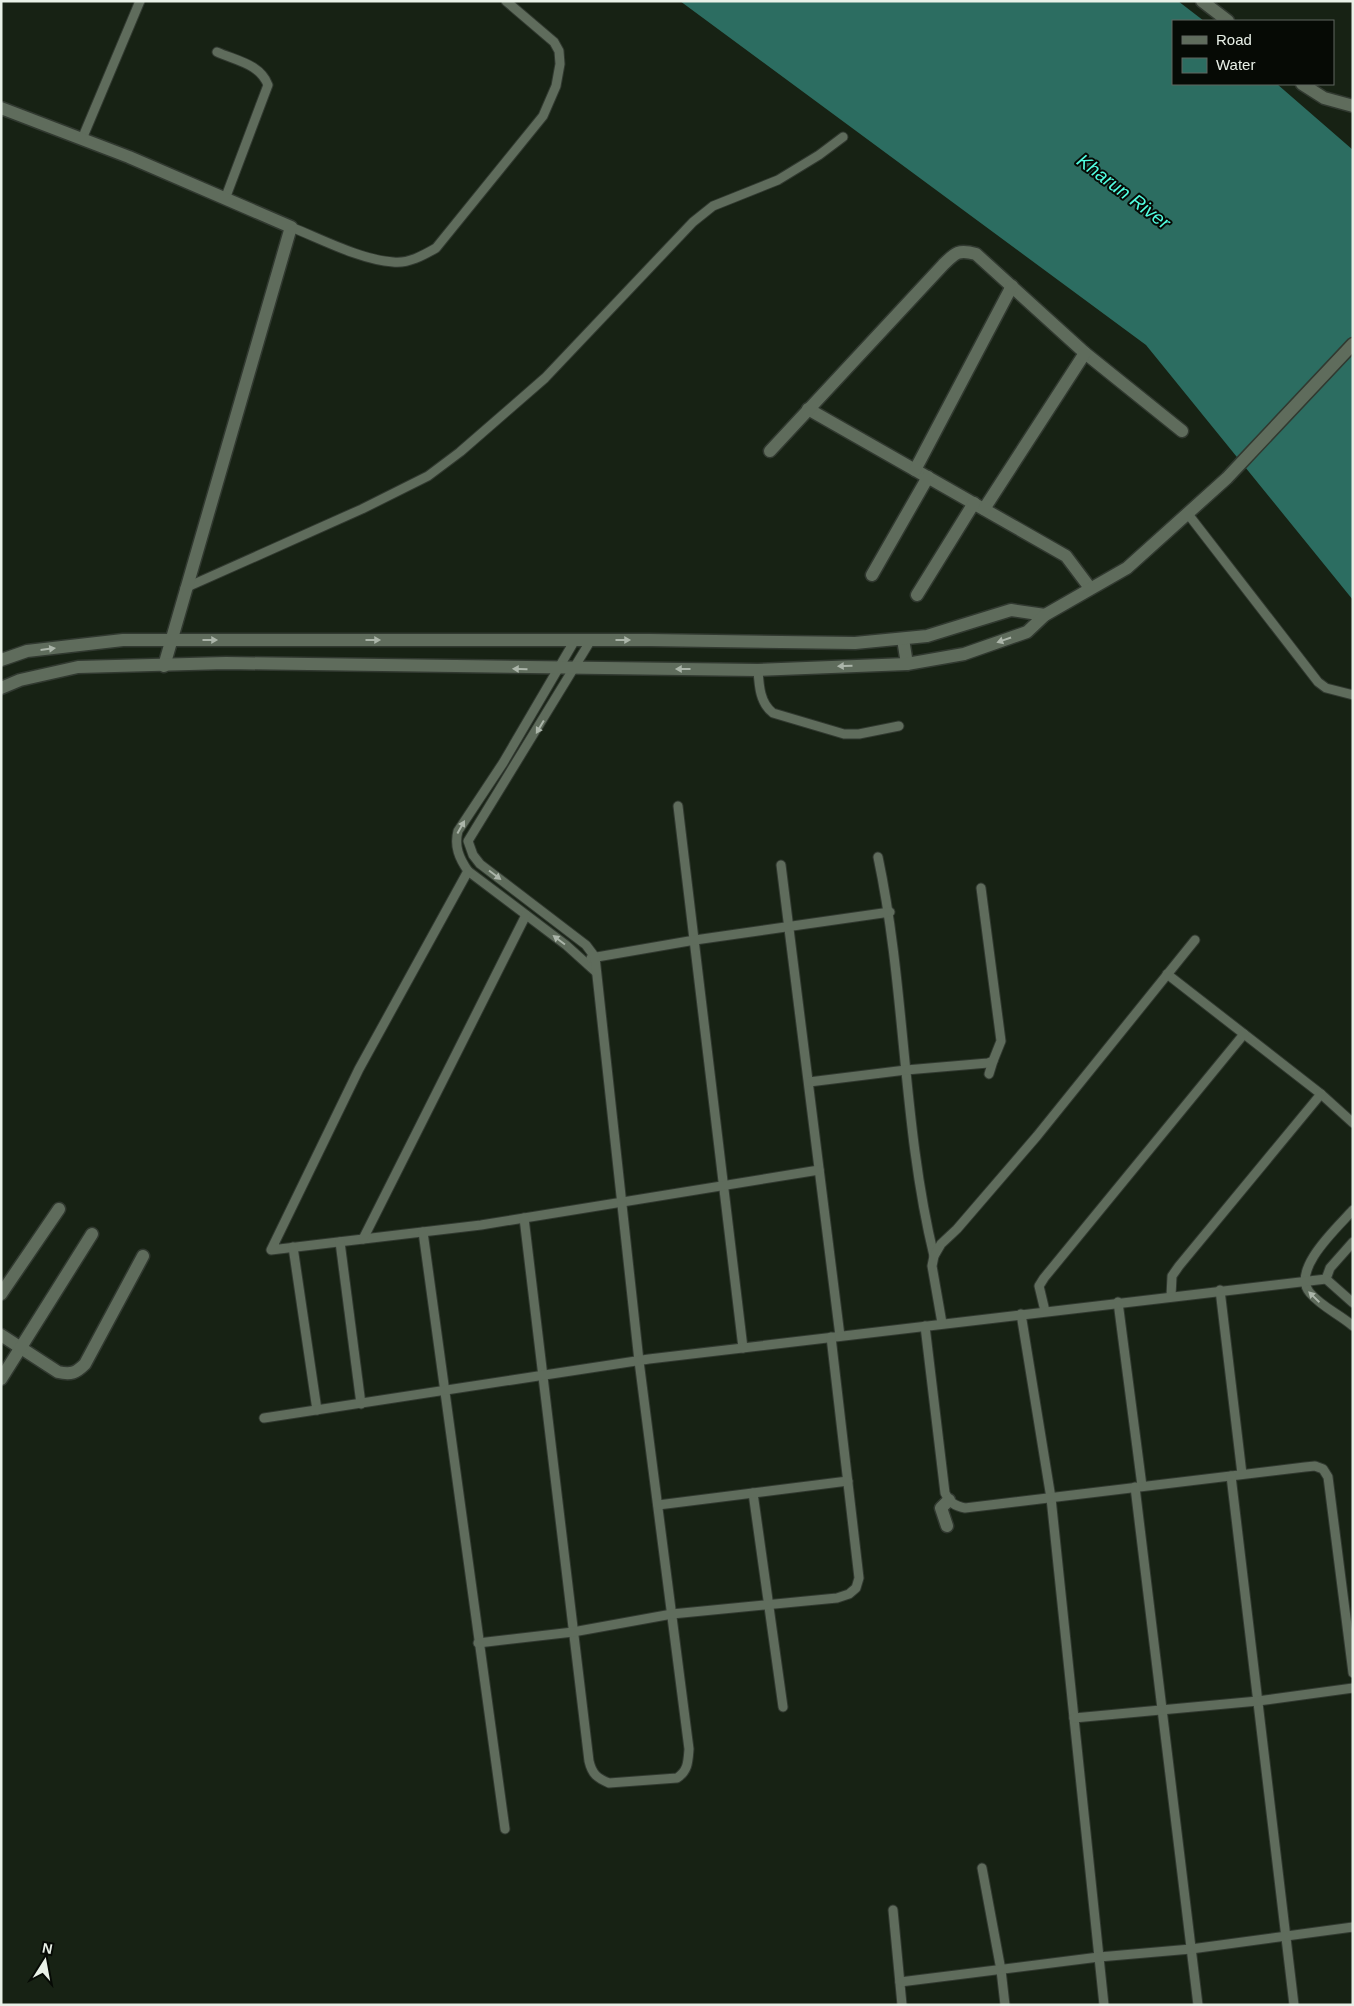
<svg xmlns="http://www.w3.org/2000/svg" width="1354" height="2006" font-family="Helvetica,sans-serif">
<rect width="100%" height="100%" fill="#172214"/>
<polygon fill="#2c6d61" points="680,1 1178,1 1204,21 1173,21 1173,84 1277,84 1353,150 1353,600 1146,345"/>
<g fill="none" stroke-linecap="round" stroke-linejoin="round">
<defs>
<g id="lane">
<path d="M 217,52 C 237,61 260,64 268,85 L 225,199"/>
<polyline points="82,139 140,1"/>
<path d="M 291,227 C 321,239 361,260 393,262 C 408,264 424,255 436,248 L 543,116 L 556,86 L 560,64 L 559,51 L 554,42 L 506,1"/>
<polyline points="1188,514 1318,682 1326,688 1353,695"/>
<polyline points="185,588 362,509 428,476 460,452 545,378 693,222 713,206 778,180 819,155 843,137"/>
<path d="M 575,640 L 503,763 L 458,831 C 454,846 459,858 468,871 L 566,945 L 596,972"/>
<path d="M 758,670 C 759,686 760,703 773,713 L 844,734 L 859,734 L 899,726"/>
<polyline points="678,806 743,1348"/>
<path d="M 878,857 C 906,989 902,1125 934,1256"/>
<polyline points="781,865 840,1336"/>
<polyline points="468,871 359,1069 271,1250 481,1225 819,1170"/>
<polyline points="591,958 695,940 890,912"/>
<polyline points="1167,974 1321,1094 1353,1123"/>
<polyline points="989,1074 993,1061"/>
<polyline points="809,1082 906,1070 988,1063 993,1061 1001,1041 981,888"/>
<path d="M 1353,1210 C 1338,1227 1290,1270 1310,1293 C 1322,1307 1339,1314 1353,1326"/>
<path d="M 524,1218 L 589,1761 C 592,1774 597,1778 609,1783 L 677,1778 C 688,1771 688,1762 689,1749 L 639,1361 L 595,957 L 586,945 L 480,864 L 473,855 L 468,841 L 591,640"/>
<polyline points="423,1232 505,1829"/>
<polyline points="363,1239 526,915"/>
<polyline points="340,1242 361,1404"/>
<polyline points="1353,1242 1330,1268 1326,1279 1353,1303"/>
<polyline points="293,1247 317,1410"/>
<polyline points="1220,1290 1242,1474"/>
<polyline points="1171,1296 1172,1276 1179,1266 1321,1094"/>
<polyline points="1118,1302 1142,1486"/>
<polyline points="1045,1311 1039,1286 1044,1278 1244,1034"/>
<polyline points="1021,1314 1051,1498 1104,2005"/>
<polyline points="942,1323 932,1266 934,1256 941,1244 957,1229 1037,1136 1195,940"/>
<path d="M 925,1326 L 945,1493 C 950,1503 955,1506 965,1508 L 1305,1467 L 1315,1466 L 1323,1469 L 1328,1477 L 1353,1673"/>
<polyline points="264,1418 649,1359 1326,1279"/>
<polyline points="1231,1476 1294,2005"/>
<polyline points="1135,1487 1198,2005"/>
<polyline points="753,1493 783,1707"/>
<polyline points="658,1505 848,1481"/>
<polyline points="478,1643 573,1632 672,1614 837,1598 849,1594 856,1588 859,1578 831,1337"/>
<polyline points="1074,1718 1258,1701 1353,1688"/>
<polyline points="982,1868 1001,1970 1005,2005"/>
<polyline points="893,1910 902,2005"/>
<polyline points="900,1982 1099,1957 1191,1949 1353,1927"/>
</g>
<g id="street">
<polyline points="1202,1 1228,21"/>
<polyline points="1302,84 1324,98 1353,106"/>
<polyline points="1,108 129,157 291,227 164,666"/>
<polyline points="808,409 1066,556 1090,588"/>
<path d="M 770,451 L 943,265 C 955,253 958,249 976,254 L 1085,353 L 1182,431"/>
<polyline points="915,470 1012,286"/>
<polyline points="984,509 1085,353"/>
<polyline points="872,575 928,477"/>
<polyline points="917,595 974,503"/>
<polyline points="1,1294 59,1209"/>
<path d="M 1,1335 L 58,1372 C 71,1375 76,1373 85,1364 L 143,1256"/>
<polyline points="1,1379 92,1234"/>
<polyline points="947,1526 941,1508 949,1500"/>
</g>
<g id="secondary">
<polyline points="903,639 907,664"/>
<polyline points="1,660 27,651 123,640 650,640 855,643 927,636 1011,610 1045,615"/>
<polyline points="1,688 20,680 78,667 226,663 758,670 907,664 964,654 1027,632 1045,615 1127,568 1227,478 1353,344"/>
</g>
</defs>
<use href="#lane" stroke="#313930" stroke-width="11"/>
<use href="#street" stroke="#313930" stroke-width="15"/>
<use href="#secondary" stroke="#313930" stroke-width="15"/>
<use href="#lane" stroke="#5f6c5c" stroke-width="9"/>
<use href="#street" stroke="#5f6c5c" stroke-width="12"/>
<use href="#secondary" stroke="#5f6c5c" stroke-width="12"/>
</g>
<defs><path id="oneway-solid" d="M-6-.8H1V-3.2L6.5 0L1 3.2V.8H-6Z" transform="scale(1.25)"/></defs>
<g fill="#abb5a9">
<use href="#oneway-solid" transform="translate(210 640)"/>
<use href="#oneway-solid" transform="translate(373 640)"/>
<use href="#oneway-solid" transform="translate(623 640)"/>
<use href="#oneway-solid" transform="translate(1004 640) rotate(161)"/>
<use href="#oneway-solid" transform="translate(48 649) rotate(-7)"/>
<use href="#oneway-solid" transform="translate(845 666) rotate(178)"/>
<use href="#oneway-solid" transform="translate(520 669) rotate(-179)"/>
<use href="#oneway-solid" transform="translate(683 669) rotate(-180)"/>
<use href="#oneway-solid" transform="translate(540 727) rotate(121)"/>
<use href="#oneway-solid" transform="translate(461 827) rotate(-61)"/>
<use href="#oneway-solid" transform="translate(495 875) rotate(37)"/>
<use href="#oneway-solid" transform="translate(559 940) rotate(-143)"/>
<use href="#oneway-solid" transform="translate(1314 1297) rotate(-136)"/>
</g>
<g text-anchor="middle" stroke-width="4" stroke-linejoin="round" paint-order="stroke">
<g font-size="19" font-style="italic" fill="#51fee1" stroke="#060a05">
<text transform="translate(1124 191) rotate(37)" y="7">Kharun River</text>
</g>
</g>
<rect width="1354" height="2006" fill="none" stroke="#e9f1e8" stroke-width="5"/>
<rect x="1172" y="20" width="162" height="65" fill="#060a05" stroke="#616660"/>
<rect x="1182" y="36" width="25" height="8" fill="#5f6c5c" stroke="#616660"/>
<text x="1216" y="45" font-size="15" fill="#e9f1e8">Road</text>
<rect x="1182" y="58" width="25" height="15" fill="#2c6d61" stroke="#616660"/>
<text x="1216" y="70" font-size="15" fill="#e9f1e8">Water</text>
<g transform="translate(45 1961) rotate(11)" stroke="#060a05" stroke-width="4" paint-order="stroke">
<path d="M0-4L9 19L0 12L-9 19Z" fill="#e9f1e8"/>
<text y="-8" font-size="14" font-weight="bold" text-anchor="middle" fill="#e9f1e8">N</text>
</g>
</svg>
